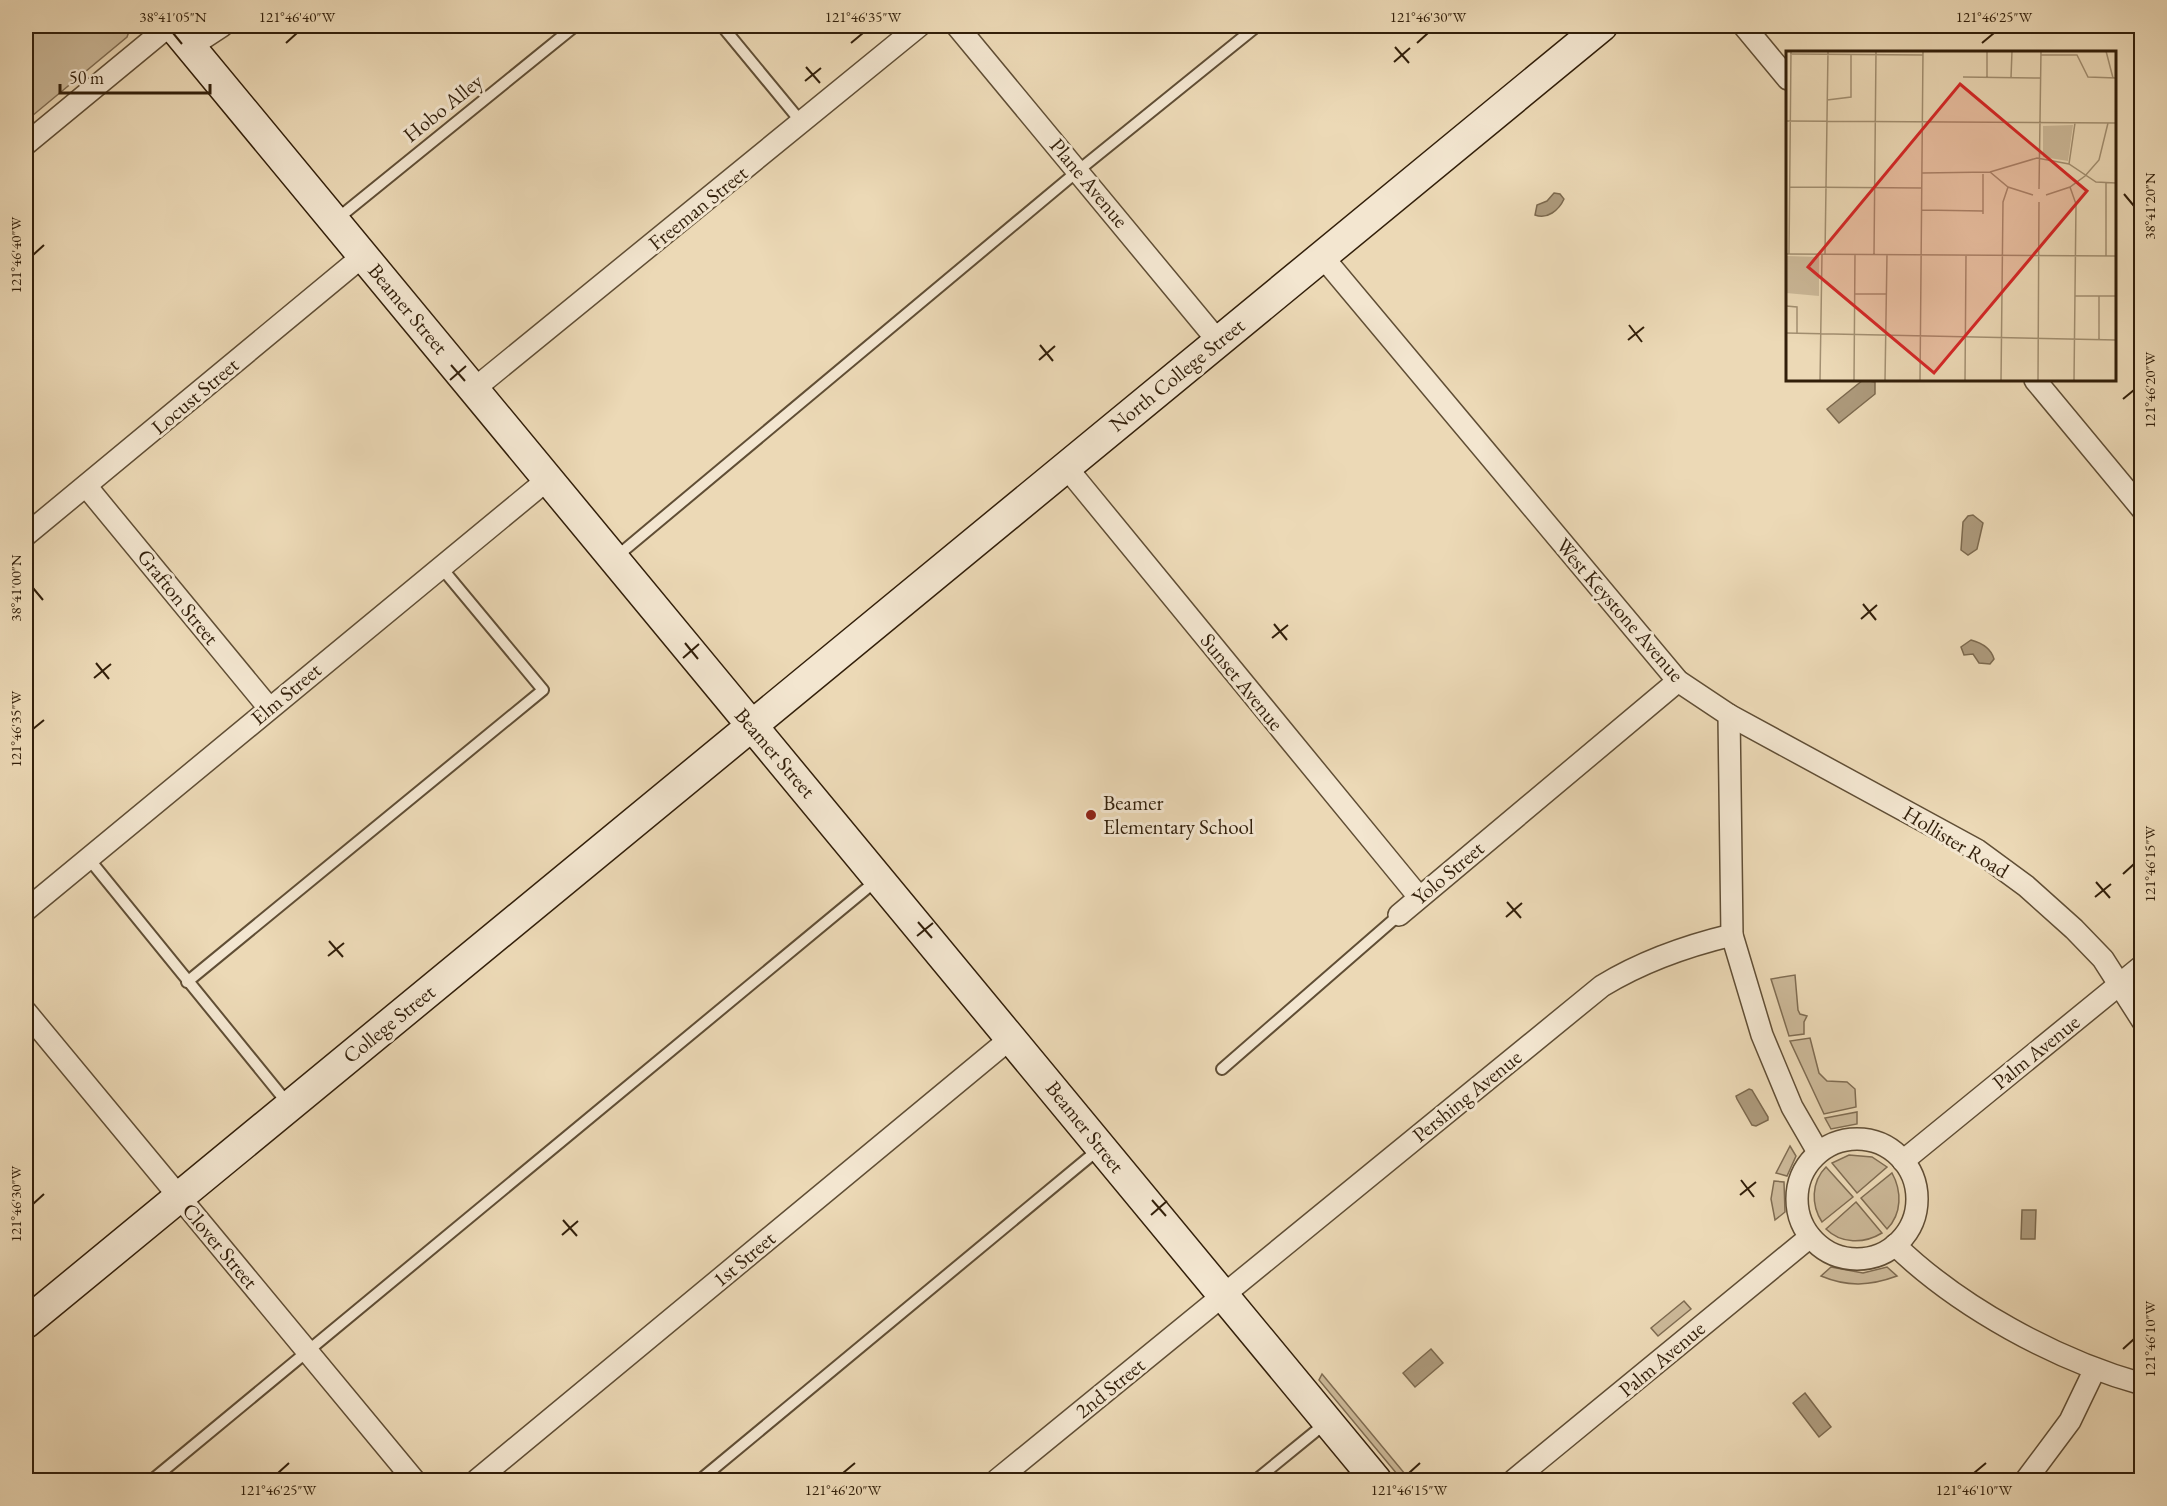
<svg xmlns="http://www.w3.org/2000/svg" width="2167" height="1506" font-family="'EB Garamond',serif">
<rect width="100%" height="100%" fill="#ecd9b6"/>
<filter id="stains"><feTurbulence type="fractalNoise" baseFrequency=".00333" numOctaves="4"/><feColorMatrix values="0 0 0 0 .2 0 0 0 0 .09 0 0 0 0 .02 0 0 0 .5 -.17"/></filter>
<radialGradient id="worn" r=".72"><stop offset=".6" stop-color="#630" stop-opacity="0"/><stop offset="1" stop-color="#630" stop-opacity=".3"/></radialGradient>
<g fill="#ccb999" stroke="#7f6c52" stroke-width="1.5">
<polygon points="26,26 131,26 127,37 26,121"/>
<polygon points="1795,975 1798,1010 1800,1014 1807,1016 1804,1022 1804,1034 1789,1036 1771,979"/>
<polygon points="1810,1038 1819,1073 1827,1081 1847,1082 1855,1089 1856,1107 1824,1114 1790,1041"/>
<polygon points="1857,1112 1857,1124 1831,1129 1825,1118"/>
<polygon points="1790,1146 1796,1156 1787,1176 1776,1173"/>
<polygon points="1849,1155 1872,1157 1887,1167 1857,1193 1832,1163"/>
<path d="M 1826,1167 L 1853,1197 L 1822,1222 C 1811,1205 1811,1182 1826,1167 Z"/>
<path d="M 1892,1173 C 1902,1191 1902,1214 1887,1229 L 1861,1198 Z"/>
<polygon points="1774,1181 1784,1182 1785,1212 1775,1220 1771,1199"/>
<path d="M 1856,1202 L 1882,1233 C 1864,1244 1841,1244 1826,1229 Z"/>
<path d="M 1831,1267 L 1863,1273 L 1887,1267 L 1897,1276 C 1870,1286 1847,1287 1821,1276 Z"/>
<polygon points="1684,1301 1691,1309 1658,1336 1651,1328"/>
<polygon points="1322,1374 1410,1480 1402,1480 1319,1380"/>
</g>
<g fill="#ad9a7c" stroke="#7c694e" stroke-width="1.5">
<path d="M 1554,193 L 1560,194 L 1564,199 C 1559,210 1547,220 1535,215 L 1537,205 L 1547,201 Z"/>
<polygon points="1863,380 1875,382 1875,394 1839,423 1827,409"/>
<polygon points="1973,515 1983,523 1977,549 1968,555 1961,550 1963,522 1968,516"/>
<path d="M 1971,640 C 1982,643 1991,648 1994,659 L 1990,664 L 1979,663 L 1973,654 L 1964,655 L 1961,647 Z"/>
<polygon points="1749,1089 1752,1090 1768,1117 1768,1120 1756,1126 1752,1125 1737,1099 1736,1096"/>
<polygon points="2022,1210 2036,1210 2035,1239 2021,1239"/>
<polygon points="1431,1349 1443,1363 1415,1387 1403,1373"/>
<polygon points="1805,1393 1831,1427 1819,1437 1793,1403"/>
</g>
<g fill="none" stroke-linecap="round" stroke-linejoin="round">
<defs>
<g id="lane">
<polyline points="722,26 802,123"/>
<polyline points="337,219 575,26"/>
<polyline points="616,557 1079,170 1257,26"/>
<polyline points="89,859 289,1105"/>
<polyline points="187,982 543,690 440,566"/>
<polyline points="1222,1069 1399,915"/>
<polyline points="152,1480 877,880"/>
<polyline points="700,1480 1099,1149"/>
<polyline points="1256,1480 1327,1422"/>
</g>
<g id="street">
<polyline points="957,26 1218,341"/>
<polyline points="1744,26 1788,79"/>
<polyline points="190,47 222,26"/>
<polyline points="26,144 169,26"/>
<polyline points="1322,256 1678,681 1729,715 1732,935 1762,1035 1792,1107 1818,1152"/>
<polyline points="2035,380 2142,509"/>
<polyline points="474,389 919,26"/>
<polyline points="1066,467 1419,897"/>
<polyline points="86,486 269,708"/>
<polyline points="26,535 363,256"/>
<polyline points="1729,715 1977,850 2026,886 2074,929 2103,959 2142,1020"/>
<polyline points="26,910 547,480"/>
<polyline points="1399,915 1678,681"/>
<polyline points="26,1012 414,1480"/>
<circle cx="1857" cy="1199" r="60"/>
<polyline points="1903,1161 2142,966"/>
<path d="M 1895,1245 C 1959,1307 2056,1360 2142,1384"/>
<polyline points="477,1480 1011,1038"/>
<path d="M 997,1480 L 1602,986 C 1643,961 1686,946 1732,935"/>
<polyline points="1514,1480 1810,1237"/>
<polyline points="2026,1480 2070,1421 2095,1369"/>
</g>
<g id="secondary">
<polyline points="173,26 1376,1480"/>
<polyline points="26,1323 1602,26"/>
</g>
</defs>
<use href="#lane" stroke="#604e35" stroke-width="14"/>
<use href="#street" stroke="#604e35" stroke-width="24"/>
<use href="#secondary" stroke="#321f0a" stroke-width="33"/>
<use href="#lane" stroke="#f3e6d0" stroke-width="10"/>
<use href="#street" stroke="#f3e6d0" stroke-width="21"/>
<use href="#secondary" stroke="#f3e6d0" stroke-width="30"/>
</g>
<path fill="none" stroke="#321f0a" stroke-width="2" d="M 173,33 L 182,44M 286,43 L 297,33M 851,43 L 863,33M 1417,43 L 1428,33M 1982,43 L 1994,33M 1395,47 L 1409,63M 1394,62 L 1410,48M 806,67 L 820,83M 805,81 L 821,68M 2124,194 L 2134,206M 33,255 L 44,245M 1629,325 L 1642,342M 1628,340 L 1644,327M 1040,345 L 1053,361M 1039,360 L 1055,346M 451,365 L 465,381M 450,380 L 466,366M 2123,399 L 2134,390M 33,588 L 43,600M 1863,604 L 1876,620M 1861,619 L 1877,605M 1274,624 L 1287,640M 1272,638 L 1288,625M 685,643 L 698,659M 683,658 L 699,644M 96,663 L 109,679M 94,678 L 111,664M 33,729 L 44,720M 2123,874 L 2134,864M 2096,882 L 2110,898M 2095,897 L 2111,884M 1507,902 L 1521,918M 1506,917 L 1522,903M 918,922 L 932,938M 917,936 L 933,923M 329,941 L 343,957M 328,956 L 344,943M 1741,1180 L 1754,1197M 1740,1195 L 1756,1182M 1152,1200 L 1166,1216M 33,1204 L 44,1194M 1151,1215 L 1167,1201M 563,1220 L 577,1236M 562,1235 L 578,1221M 2123,1349 L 2134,1339M 278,1473 L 289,1463M 843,1473 L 855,1463M 1409,1473 L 1420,1463M 1974,1473 L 1986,1463"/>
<circle fill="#8f2418" stroke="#f3e6d0" stroke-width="2" cx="1091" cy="815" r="6"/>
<g text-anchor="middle" stroke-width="6" stroke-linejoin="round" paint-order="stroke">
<g font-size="21" fill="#321f0a" stroke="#f3e6d0">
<text transform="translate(443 108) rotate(-39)" y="7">Hobo Alley</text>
<text transform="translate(1089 183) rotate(50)" y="7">Plane Avenue</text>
<text transform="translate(698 208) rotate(-39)" y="7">Freeman Street</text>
<text transform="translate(408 309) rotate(50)" y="7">Beamer Street</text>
<text transform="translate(1177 375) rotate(-39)" y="7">North College Street</text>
<text transform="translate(195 396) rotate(-40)" y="7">Locust Street</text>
<text transform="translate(178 597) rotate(51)" y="7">Grafton Street</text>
<text transform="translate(1620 610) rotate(49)" y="7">West Keystone Avenue</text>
<text transform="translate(1242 682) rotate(51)" y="7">Sunset Avenue</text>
<text transform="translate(286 694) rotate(-40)" y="7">Elm Street</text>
<text transform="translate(775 753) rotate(49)" y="7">Beamer Street</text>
<text transform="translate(1956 842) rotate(31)" y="7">Hollister Road</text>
<text transform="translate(1448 873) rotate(-40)" y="7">Yolo Street</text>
<text transform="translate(389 1024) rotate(-39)" y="7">College Street</text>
<text transform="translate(2036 1052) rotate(-39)" y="7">Palm Avenue</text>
<text transform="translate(1467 1096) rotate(-39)" y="7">Pershing Avenue</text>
<text transform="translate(1085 1127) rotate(51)" y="7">Beamer Street</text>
<text transform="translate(220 1246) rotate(50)" y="7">Clover Street</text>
<text transform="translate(744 1259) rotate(-40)" y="7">1st Street</text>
<text transform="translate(1662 1359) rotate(-40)" y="7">Palm Avenue</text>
<text transform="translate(1110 1388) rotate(-39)" y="7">2nd Street</text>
</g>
<g font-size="21" fill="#321f0a" stroke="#f3e6d0" text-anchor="start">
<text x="1103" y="810">Beamer<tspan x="1103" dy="24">Elementary School</tspan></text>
</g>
</g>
<g transform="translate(1786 51)">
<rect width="330" height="330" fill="#ecd9b6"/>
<path d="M 287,74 L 282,110 L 257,106 L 257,75 ZM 0,205 L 33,206 L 33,245 L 0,242 Z" fill="#ccb999"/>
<path fill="none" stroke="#a28f71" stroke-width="1.5" d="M 320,0 L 327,27M 4,3 L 137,4M 255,4 L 291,4 L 302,26 L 330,27M 177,26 L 254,27M 201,27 L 201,0M 225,27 L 226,0M 41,49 L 65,46 L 65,4M 0,70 L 330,72M 283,113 L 289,72M 204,121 L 251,107 L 283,113 L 310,131 L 330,132M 136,122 L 204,121 L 222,136 L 247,144M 4,136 L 136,137M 284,136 L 290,153 L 288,330M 253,138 L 255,0M 260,144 L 284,136 L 299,125 L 313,109 L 322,72M 136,159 L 197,160M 197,163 L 197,123M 0,203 L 330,205M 3,203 L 5,0M 39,203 L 42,0M 88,203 L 90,0M 320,205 L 320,132M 69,243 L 100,243M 289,245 L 330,245M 0,255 L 11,256 L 11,282M 0,282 L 330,289M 313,289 L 313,245M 34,330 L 36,203M 68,330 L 69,203M 99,330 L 101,203M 134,330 L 137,0M 179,330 L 180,204M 215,330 L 217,151 L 222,136M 252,330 L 253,151"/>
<path fill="#d62828" fill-opacity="0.15" stroke="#d62828" stroke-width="3" d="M 174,33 L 301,140 L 148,322 L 22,216 Z"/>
<rect width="330" height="330" fill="none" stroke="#321f0a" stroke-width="3"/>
</g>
<rect width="2167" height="1506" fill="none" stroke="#ecd9b6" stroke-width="66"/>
<path d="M60 84v9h150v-9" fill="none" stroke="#321f0a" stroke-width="3"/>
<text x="69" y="84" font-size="18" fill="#321f0a" stroke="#f3e6d0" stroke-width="4.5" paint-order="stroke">50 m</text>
<rect x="33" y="33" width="2101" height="1440" fill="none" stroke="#321f0a" stroke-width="2"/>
<g font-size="15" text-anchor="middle" fill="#321f0a">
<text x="173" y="22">38°41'05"N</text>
<text x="297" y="22">121°46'40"W</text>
<text x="863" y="22">121°46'35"W</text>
<text x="1428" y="22">121°46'30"W</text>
<text x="1994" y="22">121°46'25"W</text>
<text transform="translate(2150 206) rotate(-90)" y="5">38°41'20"N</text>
<text transform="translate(16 255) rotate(-90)" y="5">121°46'40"W</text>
<text transform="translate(2150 390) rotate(-90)" y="5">121°46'20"W</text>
<text transform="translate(16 588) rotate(-90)" y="5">38°41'00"N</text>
<text transform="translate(16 729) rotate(-90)" y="5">121°46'35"W</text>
<text transform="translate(2150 864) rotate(-90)" y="5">121°46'15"W</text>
<text transform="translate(16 1204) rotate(-90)" y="5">121°46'30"W</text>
<text transform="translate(2150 1339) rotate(-90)" y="5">121°46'10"W</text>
<text x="278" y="1495">121°46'25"W</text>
<text x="843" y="1495">121°46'20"W</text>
<text x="1409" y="1495">121°46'15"W</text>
<text x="1974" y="1495">121°46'10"W</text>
</g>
<rect width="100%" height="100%" filter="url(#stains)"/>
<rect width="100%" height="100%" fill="url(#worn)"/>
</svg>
